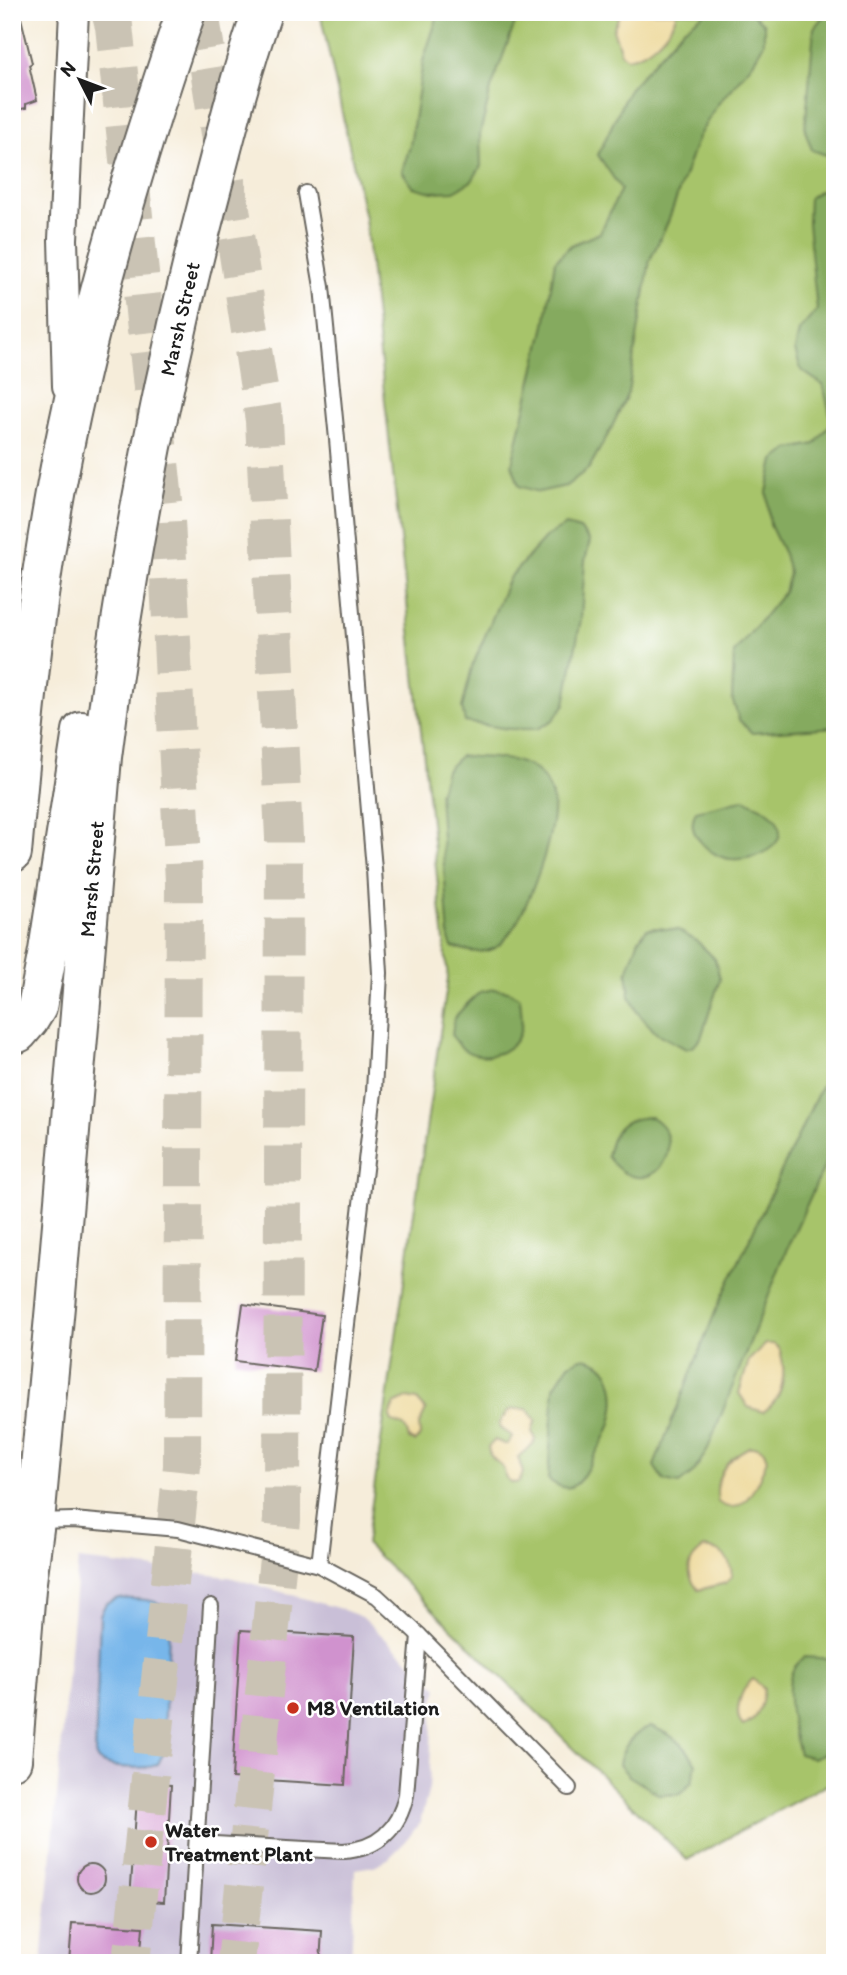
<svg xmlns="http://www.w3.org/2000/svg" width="847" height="1975" font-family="Itim,sans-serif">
<rect width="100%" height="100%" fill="#fff"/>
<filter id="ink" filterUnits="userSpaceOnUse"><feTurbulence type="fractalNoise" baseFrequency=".0143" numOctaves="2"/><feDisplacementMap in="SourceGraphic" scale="14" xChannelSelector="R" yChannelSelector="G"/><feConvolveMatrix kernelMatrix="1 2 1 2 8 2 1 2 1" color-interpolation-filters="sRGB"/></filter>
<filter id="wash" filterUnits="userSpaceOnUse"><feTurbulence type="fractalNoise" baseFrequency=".00686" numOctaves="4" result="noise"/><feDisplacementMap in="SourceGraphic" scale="28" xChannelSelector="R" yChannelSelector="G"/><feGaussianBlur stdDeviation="1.57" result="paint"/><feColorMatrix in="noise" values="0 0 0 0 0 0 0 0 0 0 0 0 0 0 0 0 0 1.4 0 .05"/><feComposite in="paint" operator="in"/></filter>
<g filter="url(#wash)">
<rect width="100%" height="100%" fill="#f6edda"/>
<polygon fill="#c9bfd7" points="78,1560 229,1577 341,1609 362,1617 438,1688 433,1703 429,1789 420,1822 406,1841 388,1859 374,1866 355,1869 351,1963 42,1963"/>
<polygon fill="#a7c46b" stroke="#627044" stroke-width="2" points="320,12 835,12 835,1780 687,1860 366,1544 448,978 365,218"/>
<g fill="#85aa5f" stroke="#50633e" stroke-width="2">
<polygon points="439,12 519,12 491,89 480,134 481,166 472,181 454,191 432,192 413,187 402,171 410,146 423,61"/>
<polygon points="741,12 751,13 764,24 764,43 753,63 717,105 698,137 668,222 650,260 628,393 610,431 589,468 566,486 539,492 519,486 512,464 545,325 555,261 571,245 600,233 621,189 598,155 629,89 682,30 705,13"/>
<polygon points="835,12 835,158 812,150 805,130 814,28 826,13"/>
<polygon points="821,190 835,191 835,727 752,733 739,720 732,698 734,653 784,592 789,573 784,554 770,525 767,492 774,460 790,449 815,444 832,422 823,385 801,370 795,350 799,331 817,310 808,223 809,198"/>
<polygon points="566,525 580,529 590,541 585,561 581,619 565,704 553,720 537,729 509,729 465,722 462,708 472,667 509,578 547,536"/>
<path d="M 460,756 C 483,758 514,756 534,769 C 544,776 551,789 553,801 C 557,832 523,932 495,948 C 482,955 465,951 452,947 L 449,939 L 439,794 L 446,770 Z"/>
<path d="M 745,799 C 755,805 771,810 777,821 C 791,847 752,861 732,859 C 720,859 707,850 700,841 C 691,831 691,822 696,811 Z"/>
<polygon points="656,928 678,930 698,942 715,959 720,979 701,1038 694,1046 686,1049 656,1033 637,1012 630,996 627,972 639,939 647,929"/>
<path d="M 495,989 L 508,991 L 520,998 C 521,1010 524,1026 518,1037 C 508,1056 480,1061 463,1049 C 459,1045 455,1040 452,1036 L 454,1018 L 468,1003 L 480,992 Z"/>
<polygon points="835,1057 835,1143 788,1246 707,1451 693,1473 679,1484 664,1481 654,1466 716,1310"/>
<path d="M 651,1117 C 694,1142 647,1212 607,1156 C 613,1128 621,1118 651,1117 Z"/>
<path d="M 581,1358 C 618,1360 620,1403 608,1431 C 604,1441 597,1451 592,1460 C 587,1469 582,1481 573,1486 C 564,1490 555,1485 548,1479 L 554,1387 L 569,1364 Z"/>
<path d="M 804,1657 L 835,1659 L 835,1749 L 813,1758 L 799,1754 C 793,1733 783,1690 793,1670 C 795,1665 801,1661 804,1657 Z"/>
<path d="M 651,1726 C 673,1736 685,1743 696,1764 L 692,1782 L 681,1794 L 660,1795 L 629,1776 L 619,1765 C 621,1748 634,1732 651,1726 Z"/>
</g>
<g fill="#eeda9e" stroke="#857b5d" stroke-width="2">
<path d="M 621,12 L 675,12 L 676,16 C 667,35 649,55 627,58 L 621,53 L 613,29 Z"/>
<path d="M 766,1344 L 773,1344 L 779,1348 C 787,1370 785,1398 763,1412 L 748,1407 L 739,1393 L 749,1360 Z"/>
<path d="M 407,1398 L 417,1400 L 426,1410 L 419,1425 L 420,1436 L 415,1442 L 409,1439 C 406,1426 405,1425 392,1422 L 390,1417 L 394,1404 Z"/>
<path d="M 512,1409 L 527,1409 L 536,1420 L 532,1432 L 536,1439 L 534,1443 L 518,1457 L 523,1473 L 519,1482 L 513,1483 C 501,1476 507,1475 503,1468 C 497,1458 490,1462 488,1447 L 495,1440 L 504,1444 L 508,1444 L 512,1436 L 501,1429 L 499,1423 L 506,1413 Z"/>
<path d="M 749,1447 L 758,1447 L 764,1451 L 767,1459 C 760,1479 744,1522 718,1502 C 713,1476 726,1459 749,1447 Z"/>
<path d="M 704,1548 C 723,1550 730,1557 732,1576 L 726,1583 L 698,1590 C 685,1573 686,1560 704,1548 Z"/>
<path d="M 753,1679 L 764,1689 C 762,1705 759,1720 743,1726 C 732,1714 741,1688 753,1679 Z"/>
</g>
<path fill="#77b6ea" stroke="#4a6983" stroke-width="2" d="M 118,1598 C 134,1600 162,1597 170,1613 L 163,1754 L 158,1764 C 149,1770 112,1768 102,1763 C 97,1760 97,1759 95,1754 L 100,1615 L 106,1603 Z"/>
<g id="blocks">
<g fill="#d092ce">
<polygon points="21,18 32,63 29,65 37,100 26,104 26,108 12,111 12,20"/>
<polygon points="243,1304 322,1315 314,1371 235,1361"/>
<polygon points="241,1630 354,1637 345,1785 232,1778"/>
<polygon points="138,1783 171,1785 164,1902 130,1900"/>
<circle cx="91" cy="1878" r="14"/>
<polygon points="72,1923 143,1927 140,1963 69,1963"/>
<polygon points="212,1924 322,1931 320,1963 210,1963"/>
</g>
</g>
</g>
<g filter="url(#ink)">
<use href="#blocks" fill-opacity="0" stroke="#68655e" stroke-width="2"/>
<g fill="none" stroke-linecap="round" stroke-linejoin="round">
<g stroke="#cac3b4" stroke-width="38" stroke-dasharray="38 19" stroke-linecap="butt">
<polyline points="110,12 114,26 166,520 184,882 182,1466 131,1963"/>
<polyline points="200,12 264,420 284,838 282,1520 236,1963"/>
</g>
<defs>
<g id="service">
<polyline points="306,193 322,287 337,439 374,869 380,973 374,1092 319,1565"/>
<polyline points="36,1521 73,1520 178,1529 319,1565 377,1596 419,1635 569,1788"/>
<path d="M 197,1843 L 343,1851 C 378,1849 399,1829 406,1795 L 419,1635"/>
<polyline points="189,1963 211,1606"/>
</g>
<polyline id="minor" points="67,386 63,239 74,12"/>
<g id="primary">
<path d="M 12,853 C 22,741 32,628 51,517 C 80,345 129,177 186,12"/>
<polyline points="12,1035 18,1033 29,1020 37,1007 48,951 82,731"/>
<path d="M 12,1760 L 26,1589 L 35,1521 L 55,1306 L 102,757 C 125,571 160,387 207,206 C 224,141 240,76 262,12"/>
</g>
</defs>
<use href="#service" stroke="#68655e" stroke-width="18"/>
<use href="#minor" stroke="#68655e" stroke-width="32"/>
<use href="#primary" stroke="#68655e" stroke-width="42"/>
<use href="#service" stroke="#fff" stroke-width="14"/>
<use href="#minor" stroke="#fff" stroke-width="28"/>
<use href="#primary" stroke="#fff" stroke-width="38"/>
</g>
</g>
<g fill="#c8321e" stroke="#fff" stroke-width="2.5">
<circle cx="293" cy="1708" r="7"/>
<circle cx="151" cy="1842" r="7"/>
</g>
<g text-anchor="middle" stroke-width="5" stroke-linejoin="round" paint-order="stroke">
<g font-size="21" fill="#1c1c1c" stroke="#fff">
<text transform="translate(180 319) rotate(-77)" y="7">Marsh Street</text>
<text transform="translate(92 879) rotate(-85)" y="7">Marsh Street</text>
</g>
<g font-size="21" font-weight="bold" fill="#1c1c1c" stroke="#fff" text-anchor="start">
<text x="307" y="1715">M8 Ventilation</text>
<text x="165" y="1837">Water<tspan x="165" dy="24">Treatment Plant</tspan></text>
</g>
</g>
<rect width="847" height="1975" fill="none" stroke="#fff" stroke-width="42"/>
<g transform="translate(80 80) rotate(312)" stroke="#ffffff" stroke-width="5" paint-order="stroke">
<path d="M0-5L12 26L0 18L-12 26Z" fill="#1c1c1c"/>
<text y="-10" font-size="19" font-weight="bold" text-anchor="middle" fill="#1c1c1c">N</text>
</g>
</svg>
